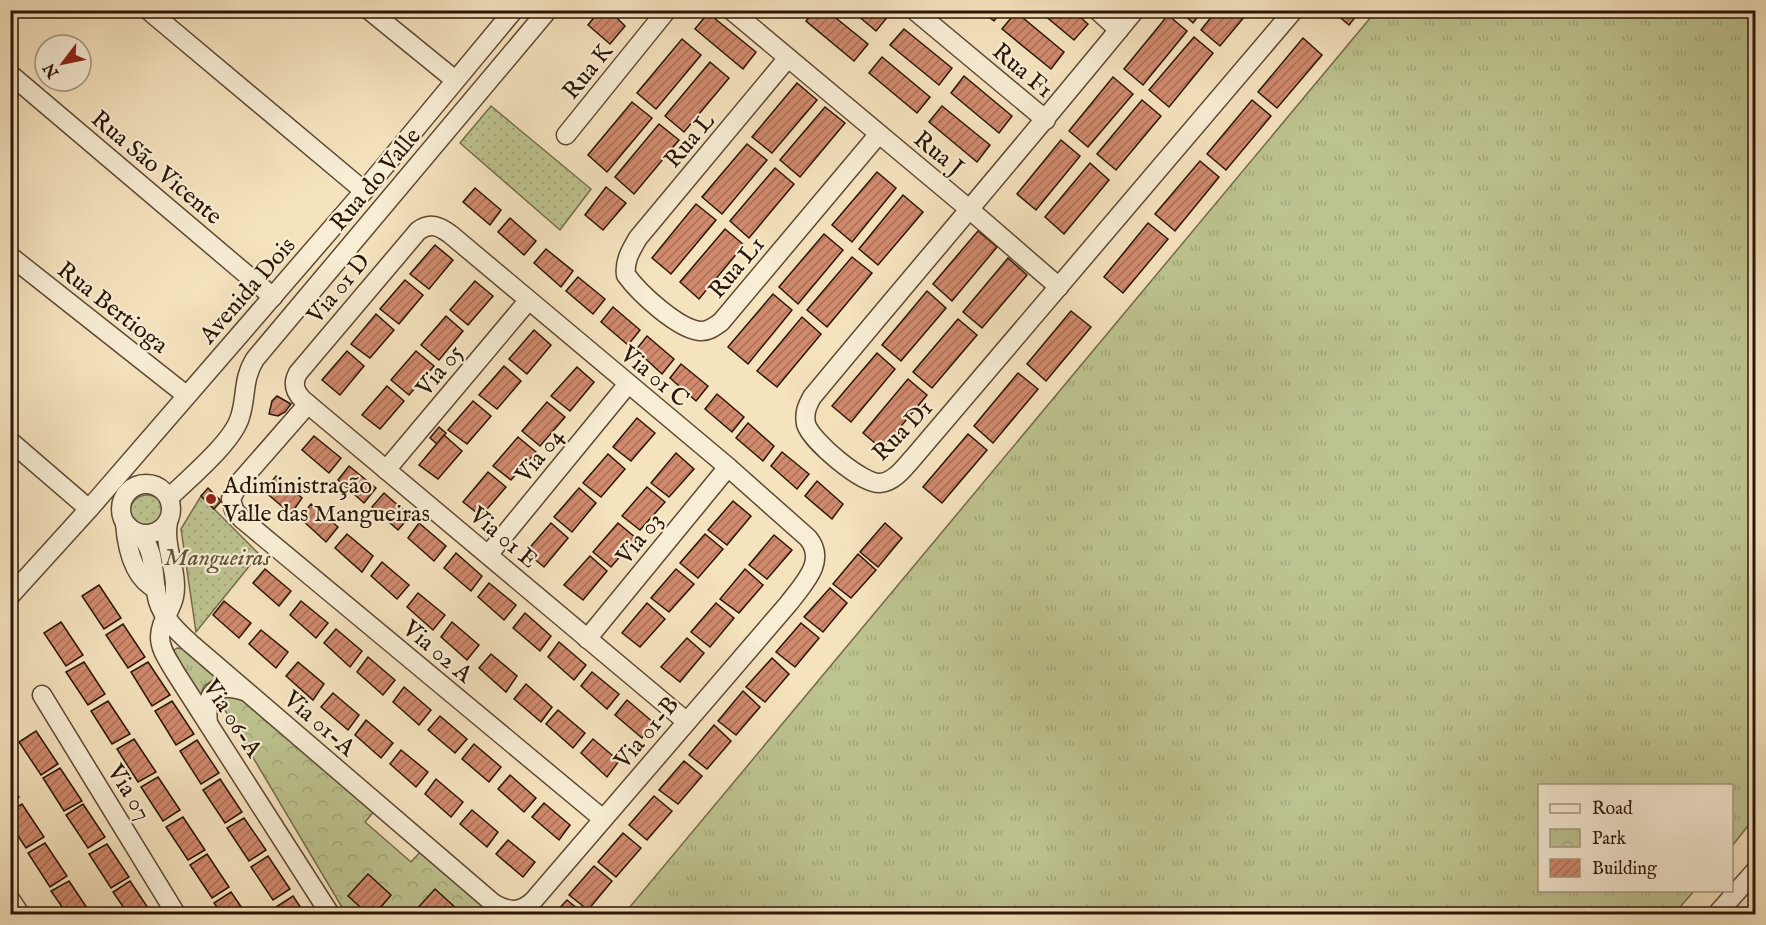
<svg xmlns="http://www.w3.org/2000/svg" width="1766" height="925" font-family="'IM FELL English',serif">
<defs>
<pattern id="grass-tufts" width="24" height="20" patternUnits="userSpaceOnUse" patternTransform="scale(1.5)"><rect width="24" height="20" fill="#bdc390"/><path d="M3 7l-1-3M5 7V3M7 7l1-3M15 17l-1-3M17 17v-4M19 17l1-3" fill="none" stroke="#a3a77b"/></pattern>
<pattern id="park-crowns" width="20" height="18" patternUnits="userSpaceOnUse" patternTransform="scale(1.5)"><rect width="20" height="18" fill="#bdc390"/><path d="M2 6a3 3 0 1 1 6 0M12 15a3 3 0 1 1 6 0" fill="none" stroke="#a3a77b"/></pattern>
<pattern id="garden-dots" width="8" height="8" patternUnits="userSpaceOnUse" patternTransform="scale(1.5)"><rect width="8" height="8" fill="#bdc390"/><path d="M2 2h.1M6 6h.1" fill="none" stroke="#a3a77b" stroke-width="1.8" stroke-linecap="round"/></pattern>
<pattern id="building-hatch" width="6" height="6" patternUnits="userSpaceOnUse" patternTransform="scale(1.5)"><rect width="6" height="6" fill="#d18a6e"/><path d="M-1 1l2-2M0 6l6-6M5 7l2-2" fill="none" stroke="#aa7058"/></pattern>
</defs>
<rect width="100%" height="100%" fill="#f5e3be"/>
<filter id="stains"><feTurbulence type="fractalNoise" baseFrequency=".00333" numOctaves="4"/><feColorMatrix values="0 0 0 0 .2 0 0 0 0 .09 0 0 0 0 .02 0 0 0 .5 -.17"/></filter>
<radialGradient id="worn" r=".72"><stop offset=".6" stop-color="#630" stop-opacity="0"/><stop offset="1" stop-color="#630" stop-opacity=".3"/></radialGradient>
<g fill="url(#grass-tufts)" stroke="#746c4b" stroke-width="1.5">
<polygon points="1376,11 1755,11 1755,817 1732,846 1732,786 1540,786 1540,890 1694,891 1674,914 624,914"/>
<polygon points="177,648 183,649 216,678 204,686 199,699 171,652"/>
</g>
<polygon fill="url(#park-crowns)" stroke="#746c4b" stroke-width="1.5" points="226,696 242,696 376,809 365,822 411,862 423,849 496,914 346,914 223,707"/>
<g fill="url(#garden-dots)" stroke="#746c4b" stroke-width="1.5">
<polygon points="491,106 591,189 560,230 460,143"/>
<circle cx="147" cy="512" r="17"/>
<polygon points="201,496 259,554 196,632 181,529"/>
</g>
<g fill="url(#building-hatch)" stroke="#2b1506" stroke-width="1.5">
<polygon points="600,10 609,10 625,26 610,44 588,25"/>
<polygon points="814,10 826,10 868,44 854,61 806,21"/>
<polygon points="851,10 884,10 889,15 876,31"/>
<polygon points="980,10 1002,10 994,21"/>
<polygon points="1038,10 1072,10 1088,24 1074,40"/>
<polygon points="1179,10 1203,10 1193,23"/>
<polygon points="1217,10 1250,10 1220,46 1201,30"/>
<polygon points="1331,10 1361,10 1349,25"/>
<polygon points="1016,12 1064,52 1051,69 1002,29"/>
<polygon points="708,13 756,52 743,69 695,29"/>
<polygon points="1168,15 1187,31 1143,85 1124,69"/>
<polygon points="904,29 952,68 939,85 890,45"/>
<polygon points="1194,37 1213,53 1169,107 1149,90"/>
<polygon points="1303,38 1322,55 1277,108 1258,92"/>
<polygon points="682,39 701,55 656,109 637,93"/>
<polygon points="882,57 930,97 917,113 869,73"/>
<polygon points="710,62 729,78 684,132 665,116"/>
<polygon points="964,76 1012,116 999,133 951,93"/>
<polygon points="1113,77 1133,94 1088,147 1069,131"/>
<polygon points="797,83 817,100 772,153 752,137"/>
<polygon points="1142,100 1161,116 1116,170 1097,154"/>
<polygon points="1252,100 1271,116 1226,170 1207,154"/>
<polygon points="632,102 652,118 607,172 588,155"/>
<polygon points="942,106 990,145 977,162 929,122"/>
<polygon points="825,107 845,123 800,177 780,160"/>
<polygon points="659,124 679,140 634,194 615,177"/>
<polygon points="1061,140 1080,156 1036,210 1017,194"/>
<polygon points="747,144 767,160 722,214 702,197"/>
<polygon points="1200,161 1219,177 1175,231 1155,214"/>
<polygon points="1090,163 1109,180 1064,234 1045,217"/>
<polygon points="775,168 794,184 749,238 730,221"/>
<polygon points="877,172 896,188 852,242 832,225"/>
<polygon points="606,187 626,203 603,230 585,215"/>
<polygon points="475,188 501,210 490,225 463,202"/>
<polygon points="903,195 923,212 878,265 859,249"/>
<polygon points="696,204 716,220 671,274 652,258"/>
<polygon points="510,218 536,241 524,255 498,232"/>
<polygon points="1148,223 1168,239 1123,293 1104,277"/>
<polygon points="725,229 744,245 699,299 680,282"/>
<polygon points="978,231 997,247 952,301 933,284"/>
<polygon points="824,234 843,250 798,304 779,287"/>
<polygon points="435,245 453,260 429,289 410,274"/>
<polygon points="546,249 573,271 561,287 534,263"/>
<polygon points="852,257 872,273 827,327 807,310"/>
<polygon points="1008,258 1027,275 982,328 963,312"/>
<polygon points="578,277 605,299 593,314 566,291"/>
<polygon points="405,280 423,295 399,324 380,309"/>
<polygon points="475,281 493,296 468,325 450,310"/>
<polygon points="927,291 946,308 901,361 882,345"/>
<polygon points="773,294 792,310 748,364 728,347"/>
<polygon points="613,307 640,330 628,345 601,322"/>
<polygon points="1071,311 1091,327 1046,381 1027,364"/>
<polygon points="376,314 394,330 370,358 351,344"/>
<polygon points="446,316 463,331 439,360 421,345"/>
<polygon points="802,317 821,334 777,387 757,371"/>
<polygon points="958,319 977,335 932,388 913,372"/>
<polygon points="534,330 551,345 527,374 509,359"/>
<polygon points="647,336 674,359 662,374 636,350"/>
<polygon points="347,351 364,366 340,395 322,380"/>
<polygon points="416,351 434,366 409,395 391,380"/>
<polygon points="877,353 895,369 851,422 832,406"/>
<polygon points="681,364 708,386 696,401 670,378"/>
<polygon points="504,366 521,381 497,409 479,395"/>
<polygon points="577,367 594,382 570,411 551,396"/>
<polygon points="1018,373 1038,389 993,443 974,426"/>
<polygon points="908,379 927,395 882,449 863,433"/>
<polygon points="387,386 404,401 380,429 362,415"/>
<polygon points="717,394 744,417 732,432 705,409"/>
<polygon points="277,396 291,404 285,412 278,416 269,414 272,401"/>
<polygon points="473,401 491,416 467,444 448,430"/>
<polygon points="547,402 565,417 540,446 522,431"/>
<polygon points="637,418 655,433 631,461 613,447"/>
<polygon points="748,423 774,446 763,461 736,438"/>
<polygon points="439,427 446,433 437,444 430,438"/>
<polygon points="968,434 987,450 942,503 923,487"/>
<polygon points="444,435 462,451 438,479 419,465"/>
<polygon points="314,436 341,458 329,473 302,450"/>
<polygon points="518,437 536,452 511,480 493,466"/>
<polygon points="782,452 809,474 797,489 771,466"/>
<polygon points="676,453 694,469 669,497 651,483"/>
<polygon points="608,454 625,469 601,497 583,483"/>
<polygon points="349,466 376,488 364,503 338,480"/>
<polygon points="488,472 506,487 481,516 463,502"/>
<polygon points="276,476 302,498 291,514 264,491"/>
<polygon points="817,481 843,504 832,519 805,496"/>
<polygon points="647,487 665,502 640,530 622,516"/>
<polygon points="208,488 221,501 214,509 201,496"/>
<polygon points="579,488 596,503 572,532 554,517"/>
<polygon points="384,493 410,516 398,530 372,507"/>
<polygon points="733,501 751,516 727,545 708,530"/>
<polygon points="311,504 338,527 326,542 300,518"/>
<polygon points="419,523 446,546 434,561 408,538"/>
<polygon points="551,523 568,538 544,567 526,552"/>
<polygon points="618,523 636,538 611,567 593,552"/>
<polygon points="885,523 902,538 878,567 860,552"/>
<polygon points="347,534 373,556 362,572 335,548"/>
<polygon points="705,534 723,549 698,578 680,563"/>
<polygon points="774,535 792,550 767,579 749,565"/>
<polygon points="456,553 482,576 471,591 444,568"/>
<polygon points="858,554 876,570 851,598 833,584"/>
<polygon points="590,556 607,571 583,600 564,585"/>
<polygon points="382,562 409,585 397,599 371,576"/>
<polygon points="265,569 291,591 279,606 253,583"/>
<polygon points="676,569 694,584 669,612 651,598"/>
<polygon points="745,569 763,585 739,613 720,599"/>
<polygon points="489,583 516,605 504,620 478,597"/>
<polygon points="99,585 121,618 104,629 82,596"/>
<polygon points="830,588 847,603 823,632 804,617"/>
<polygon points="418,593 445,615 433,630 407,607"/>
<polygon points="224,601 251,623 239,638 213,615"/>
<polygon points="301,601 328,623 316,638 290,615"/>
<polygon points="647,603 665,619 640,647 622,633"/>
<polygon points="716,603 734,618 710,647 691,632"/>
<polygon points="525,613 551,636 540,651 513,628"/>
<polygon points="61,622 83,655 66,666 44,633"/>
<polygon points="452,622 479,645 467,660 441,637"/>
<polygon points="801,623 819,638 795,667 776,652"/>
<polygon points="123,624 145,657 128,668 106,635"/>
<polygon points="336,629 362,651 350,667 324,643"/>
<polygon points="261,630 288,652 276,668 249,644"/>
<polygon points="687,638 704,653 680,682 661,667"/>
<polygon points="559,642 586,665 574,680 548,657"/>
<polygon points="491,654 517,676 506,692 479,668"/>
<polygon points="368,657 395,680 383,695 357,672"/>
<polygon points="772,658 789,674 765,702 746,687"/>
<polygon points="84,662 105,694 88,705 66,672"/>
<polygon points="148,662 170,695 152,706 131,672"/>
<polygon points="298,662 324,684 313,700 286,676"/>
<polygon points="592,672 619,694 607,709 581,686"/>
<polygon points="526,684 552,707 541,722 514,699"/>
<polygon points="404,687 431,710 419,725 393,702"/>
<polygon points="743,691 760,707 736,735 718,721"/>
<polygon points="333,693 359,715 348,730 321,707"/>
<polygon points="627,700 654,723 642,738 615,715"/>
<polygon points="108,701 130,734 112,744 91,711"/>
<polygon points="172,701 194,734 176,745 155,711"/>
<polygon points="558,710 585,733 573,748 546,724"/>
<polygon points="440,716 467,739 455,753 428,730"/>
<polygon points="366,720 393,743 381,758 355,735"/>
<polygon points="714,725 731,741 707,769 689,755"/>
<polygon points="36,731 58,764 41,775 19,742"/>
<polygon points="134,739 156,772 138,782 117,749"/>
<polygon points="593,739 619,761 607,777 581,753"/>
<polygon points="197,740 219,773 201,784 180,751"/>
<polygon points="474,744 501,767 489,782 462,759"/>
<polygon points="401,750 428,772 416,787 390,764"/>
<polygon points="684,761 702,776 678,804 659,790"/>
<polygon points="60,768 82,801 64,811 43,778"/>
<polygon points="510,775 536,798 524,812 498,789"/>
<polygon points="158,777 180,810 163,821 141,787"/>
<polygon points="220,779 242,812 225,823 203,790"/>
<polygon points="436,779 463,802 451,817 425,794"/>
<polygon points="10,785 19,797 10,802"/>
<polygon points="654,796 672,811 647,840 629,825"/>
<polygon points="544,803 570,825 559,840 532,817"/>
<polygon points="22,804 44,837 26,848 10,824 10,811"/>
<polygon points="83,804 105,837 88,848 66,815"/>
<polygon points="472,810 498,832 487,847 460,824"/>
<polygon points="183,817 205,850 188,860 166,827"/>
<polygon points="244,818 266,850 249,861 227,828"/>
<polygon points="623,833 641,848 616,877 598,862"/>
<polygon points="508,840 535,862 523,877 496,854"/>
<polygon points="45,843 67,876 50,887 28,853"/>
<polygon points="107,844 129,877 111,888 89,854"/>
<polygon points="207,854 229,887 212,898 190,865"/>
<polygon points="268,856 290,889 273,900 251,867"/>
<polygon points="594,866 612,881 588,910 569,895"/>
<polygon points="368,874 391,895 375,914 368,914 348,896"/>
<polygon points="69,881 91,914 67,914 51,891"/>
<polygon points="130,881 152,914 128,914 113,892"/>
<polygon points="435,889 457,909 452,914 419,914 415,911"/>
<polygon points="231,892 246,914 222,914 214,903"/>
<polygon points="293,896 305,914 281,914 276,907"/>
<polygon points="567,900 584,914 554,914"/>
</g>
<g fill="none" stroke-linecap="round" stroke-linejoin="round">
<defs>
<g id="street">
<polyline points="148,10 364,191"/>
<polyline points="369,10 455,80"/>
<polyline points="731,10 969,209 1059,287"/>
<polyline points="914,10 1046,120"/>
<polyline points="1097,10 1119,30"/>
<path d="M 1135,10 C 1029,140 919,268 812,397 C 807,406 804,413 806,424 C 811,441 862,484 880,483 C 894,482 904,468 913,458 L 1294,10"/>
<path d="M 787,59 L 638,238 C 631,250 624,261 626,275 C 639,293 678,329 700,331 C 708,332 715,326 721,322 L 878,135"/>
<polyline points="10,74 273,297"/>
<polyline points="566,135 667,10"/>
<polyline points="10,256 186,395"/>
<polyline points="308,404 239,483 231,499 234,510 242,519 603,819"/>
<polyline points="10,441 89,509"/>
<polyline points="386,470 528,301"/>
<circle cx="146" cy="509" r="25"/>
<path d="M 169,498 C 188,479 233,442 240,417 C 247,396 242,380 255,359 L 548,10"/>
<path d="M 168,522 C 163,547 179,572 174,597 C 171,611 160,622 160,637 C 160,650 169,661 175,672 L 330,914"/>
<path d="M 125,524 C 127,548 133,578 156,589"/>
<path d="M 139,534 C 157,550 152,580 158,601 C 163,618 178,632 190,643 L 493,903 C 508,912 520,913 533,901 L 789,603 C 804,583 827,561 808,538 L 728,467 L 450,234 C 439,226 430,222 418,231 L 298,373 C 292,384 295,392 303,400 L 687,722"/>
<polyline points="488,555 628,384"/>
<polyline points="10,596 89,509 364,191 514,10"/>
<polyline points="587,639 728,467"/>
<polyline points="42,695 176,914"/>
<path d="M 208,723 C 205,693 214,682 244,691"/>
<polyline points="10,899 20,914"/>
<polyline points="1717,914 1756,870"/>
</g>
</defs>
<use href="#street" stroke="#5e4834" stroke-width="21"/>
<use href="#street" stroke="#f8edd5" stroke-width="18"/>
</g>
<circle fill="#8f2418" stroke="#f8edd5" stroke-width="2" cx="211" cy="499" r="6"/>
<g text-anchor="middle" stroke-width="4.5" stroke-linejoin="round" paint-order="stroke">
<g font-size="24" fill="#2b1506" stroke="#f8edd5">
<text transform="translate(1023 70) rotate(40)" y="8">Rua F1</text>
<text transform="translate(587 71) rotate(-51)" y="8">Rua K</text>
<text transform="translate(689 140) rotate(-50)" y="8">Rua L</text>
<text transform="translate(939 153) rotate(39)" y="8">Rua J</text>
<text transform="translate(157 167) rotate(40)" y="8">Rua São Vicente</text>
<text transform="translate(375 179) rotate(-50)" y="8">Rua do Valle</text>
<text transform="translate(736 267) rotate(-50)" y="8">Rua L1</text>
<text transform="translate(338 288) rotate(-50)" y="8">Via 01 D</text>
<text transform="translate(247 290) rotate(-49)" y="8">Avenida Dois</text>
<text transform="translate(113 307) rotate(38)" y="8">Rua Bertioga</text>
<text transform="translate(439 370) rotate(-50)" y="8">Via 05</text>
<text transform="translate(655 376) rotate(40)" y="8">Via 01 C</text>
<text transform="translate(902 430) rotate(-46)" y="8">Rua D1</text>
<text transform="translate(539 455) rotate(-51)" y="8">Via 04</text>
<text transform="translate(504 537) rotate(40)" y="8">Via 01 E</text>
<text transform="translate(639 538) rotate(-51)" y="8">Via 03</text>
<text transform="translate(438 651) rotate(40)" y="8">Via 02 A</text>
<text transform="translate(233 718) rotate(57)" y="8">Via 06-A</text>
<text transform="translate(320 723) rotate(41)" y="8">Via 01-A</text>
<text transform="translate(646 732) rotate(-50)" y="8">Via 01-B</text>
<text transform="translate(130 792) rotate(58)" y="8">Via 07</text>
</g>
<g font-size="24" fill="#2b1506" stroke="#f8edd5" text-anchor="start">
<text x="223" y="493">Adiministração<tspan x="223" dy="28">Valle das Mangueiras</tspan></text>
</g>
<g font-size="24" font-style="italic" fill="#5e5236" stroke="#f8edd5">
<text x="217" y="565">Mangueiras</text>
</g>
</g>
<rect width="1766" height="925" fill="none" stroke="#f5e3be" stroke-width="36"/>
<rect x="12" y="12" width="1742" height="901" fill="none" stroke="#2b1506" stroke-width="3"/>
<rect x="18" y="18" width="1730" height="889" fill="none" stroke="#2b1506" stroke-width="1.5"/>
<rect x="1538" y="784" width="195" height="108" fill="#f8edd5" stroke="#a69782" stroke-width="1.5"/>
<rect x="1550" y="804" width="30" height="9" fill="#f8edd5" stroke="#a69782" stroke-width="1.5"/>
<text x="1592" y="814" font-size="18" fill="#2b1506">Road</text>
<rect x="1550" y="829" width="30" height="18" fill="url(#park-crowns)" stroke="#a69782" stroke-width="1.5"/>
<text x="1592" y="844" font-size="18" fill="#2b1506">Park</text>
<rect x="1550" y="859" width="30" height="18" fill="url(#building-hatch)" stroke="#a69782" stroke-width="1.5"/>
<text x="1592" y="874" font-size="18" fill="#2b1506">Building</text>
<g transform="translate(63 63) rotate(238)"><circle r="28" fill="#f8edd5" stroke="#a69782" stroke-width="1.5"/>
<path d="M0-4.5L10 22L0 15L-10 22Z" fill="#8f2418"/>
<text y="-9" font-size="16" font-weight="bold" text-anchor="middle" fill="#2b1506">N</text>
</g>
<rect width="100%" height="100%" filter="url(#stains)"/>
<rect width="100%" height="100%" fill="url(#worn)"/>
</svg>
